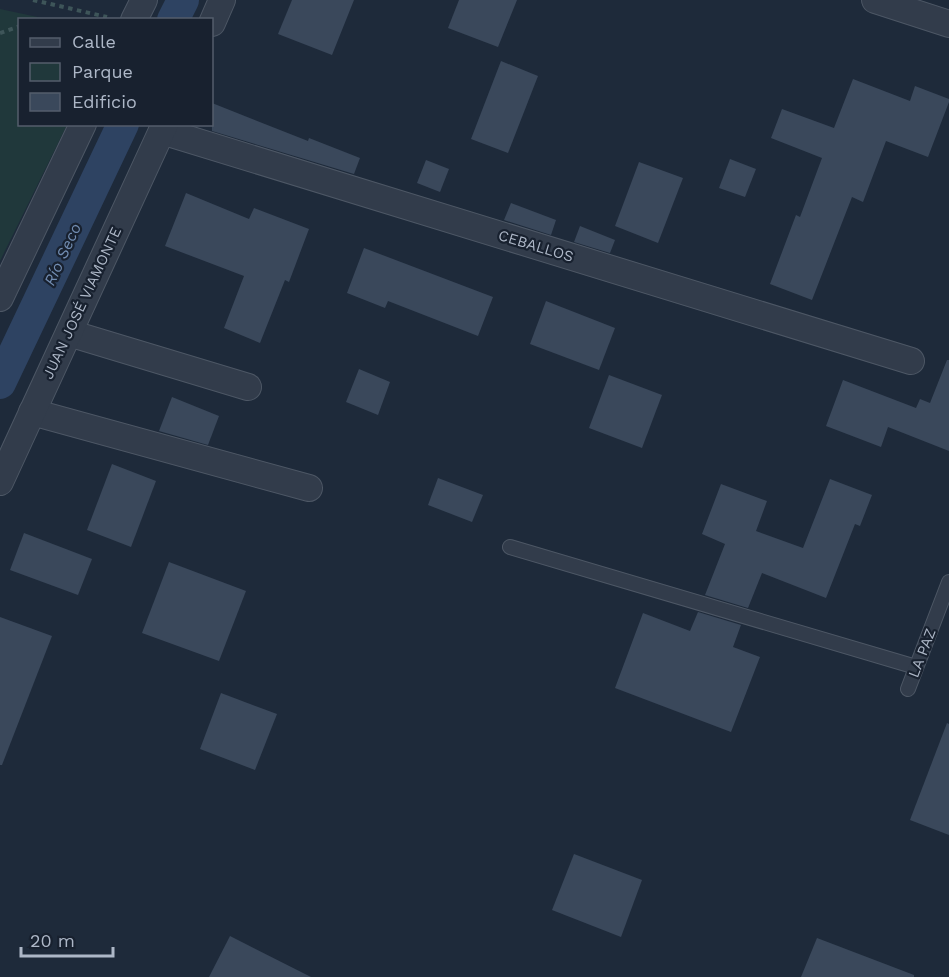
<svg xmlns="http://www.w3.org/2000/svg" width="949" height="977" font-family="'Work Sans',sans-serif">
<rect width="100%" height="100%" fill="#1e2a3a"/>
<polygon fill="#20383b" points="0,9 47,19 20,20 20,124 67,125 0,261"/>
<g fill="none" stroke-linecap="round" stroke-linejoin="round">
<g stroke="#2e4362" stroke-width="32">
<polyline points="173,20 183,0"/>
<polyline points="0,383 123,124"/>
</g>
</g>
<g fill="#3a485b">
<polygon points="292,0 354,0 332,55 278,34"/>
<polygon points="459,0 517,0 498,47 448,28"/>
<polygon points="501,61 538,76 508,153 471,139"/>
<polygon points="853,79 910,101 915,86 949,99 949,102 928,157 886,141 863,202 852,197 812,300 770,284 796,215 800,217 822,158 771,138 782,109 834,128"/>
<polygon points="212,103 308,141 309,138 360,158 354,174 212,131"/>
<polygon points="730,159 756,169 745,197 719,188"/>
<polygon points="426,160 449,169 440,192 417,183"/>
<polygon points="639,162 683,178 658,243 615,226"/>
<polygon points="186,193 249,219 254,208 309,229 289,282 285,280 260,343 224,328 244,276 165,246"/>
<polygon points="511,203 556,220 551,235 504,220"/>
<polygon points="580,226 615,240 610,253 574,242"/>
<polygon points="364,248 493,297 478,336 388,301 385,308 347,293"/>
<polygon points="546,301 615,328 599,370 530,344"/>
<polygon points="947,360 949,360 949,451 888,427 881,447 826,426 843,380 916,408 920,399 930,403"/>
<polygon points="359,369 390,382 378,415 346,402"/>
<polygon points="609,375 662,395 642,448 589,428"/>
<polygon points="172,397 219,416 208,445 159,431"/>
<polygon points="112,464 156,481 131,547 87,530"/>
<polygon points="438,478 483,495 472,522 428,505"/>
<polygon points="830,479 872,495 860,526 855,524 826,598 762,573 748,608 705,595 725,544 702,534 721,484 767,501 756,531 803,548"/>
<polygon points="24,533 92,559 78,595 10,570"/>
<polygon points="169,562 246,591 219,661 142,633"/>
<polygon points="698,612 741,625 733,647 760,657 731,732 615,688 643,613 690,631"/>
<polygon points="0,617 52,636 2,765 0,765"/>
<polygon points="221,693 277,714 255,770 200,749"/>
<polygon points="947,723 949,724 949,835 910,820"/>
<polygon points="574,854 642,880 621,937 552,910"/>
<polygon points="230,936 311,977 209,977"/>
<polygon points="817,938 914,975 914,977 801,977"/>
</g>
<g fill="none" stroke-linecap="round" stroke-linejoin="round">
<defs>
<g id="service">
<polyline points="510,547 916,667"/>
<polyline points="908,689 949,582"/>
</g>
<g id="minor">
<polyline points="875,0 949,24"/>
<polyline points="134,20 144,0"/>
<polyline points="212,23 222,0"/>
<polyline points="162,131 911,361"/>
<polyline points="0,298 83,124"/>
<polyline points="69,333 248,387"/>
<polyline points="32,412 309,488"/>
<polyline points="0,482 165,124"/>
</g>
</defs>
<use href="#service" stroke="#4d5765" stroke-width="16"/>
<use href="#minor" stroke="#4d5765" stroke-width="28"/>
<g stroke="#3e5559" stroke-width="4" stroke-dasharray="4.5 4.5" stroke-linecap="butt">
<polyline points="33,0 107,17"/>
<polyline points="0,33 20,26"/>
</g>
<use href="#service" stroke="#323c4b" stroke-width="14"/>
<use href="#minor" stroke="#323c4b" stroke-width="26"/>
</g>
<g text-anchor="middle" stroke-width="4.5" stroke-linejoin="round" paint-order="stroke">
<g font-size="15" fill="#adb7c7" stroke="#18212f">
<text transform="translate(536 246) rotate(17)" y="5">CEBALLOS</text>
<text transform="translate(82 303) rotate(-65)" y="5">JUAN JOSÉ VIAMONTE</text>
<text transform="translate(922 653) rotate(-69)" y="5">LA PAZ</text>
</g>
<g font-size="16" font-style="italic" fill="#728db2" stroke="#18212f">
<text transform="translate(62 254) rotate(-65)" y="6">Río Seco</text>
</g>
</g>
<rect x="18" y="18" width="195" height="108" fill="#18212f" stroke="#545d6c" stroke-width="1.5"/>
<rect x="30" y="38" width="30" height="9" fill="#323c4b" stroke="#545d6c" stroke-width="1.5"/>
<text x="72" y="48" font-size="18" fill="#adb7c7">Calle</text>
<rect x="30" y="63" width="30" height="18" fill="#20383b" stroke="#545d6c" stroke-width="1.5"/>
<text x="72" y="78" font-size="18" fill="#adb7c7">Parque</text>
<rect x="30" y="93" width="30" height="18" fill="#3a485b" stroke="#545d6c" stroke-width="1.5"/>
<text x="72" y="108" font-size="18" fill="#adb7c7">Edificio</text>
<path d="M21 947v9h92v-9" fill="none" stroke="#adb7c7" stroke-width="3"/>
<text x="30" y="947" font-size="18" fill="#adb7c7" stroke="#18212f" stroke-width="4.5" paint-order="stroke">20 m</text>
</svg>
